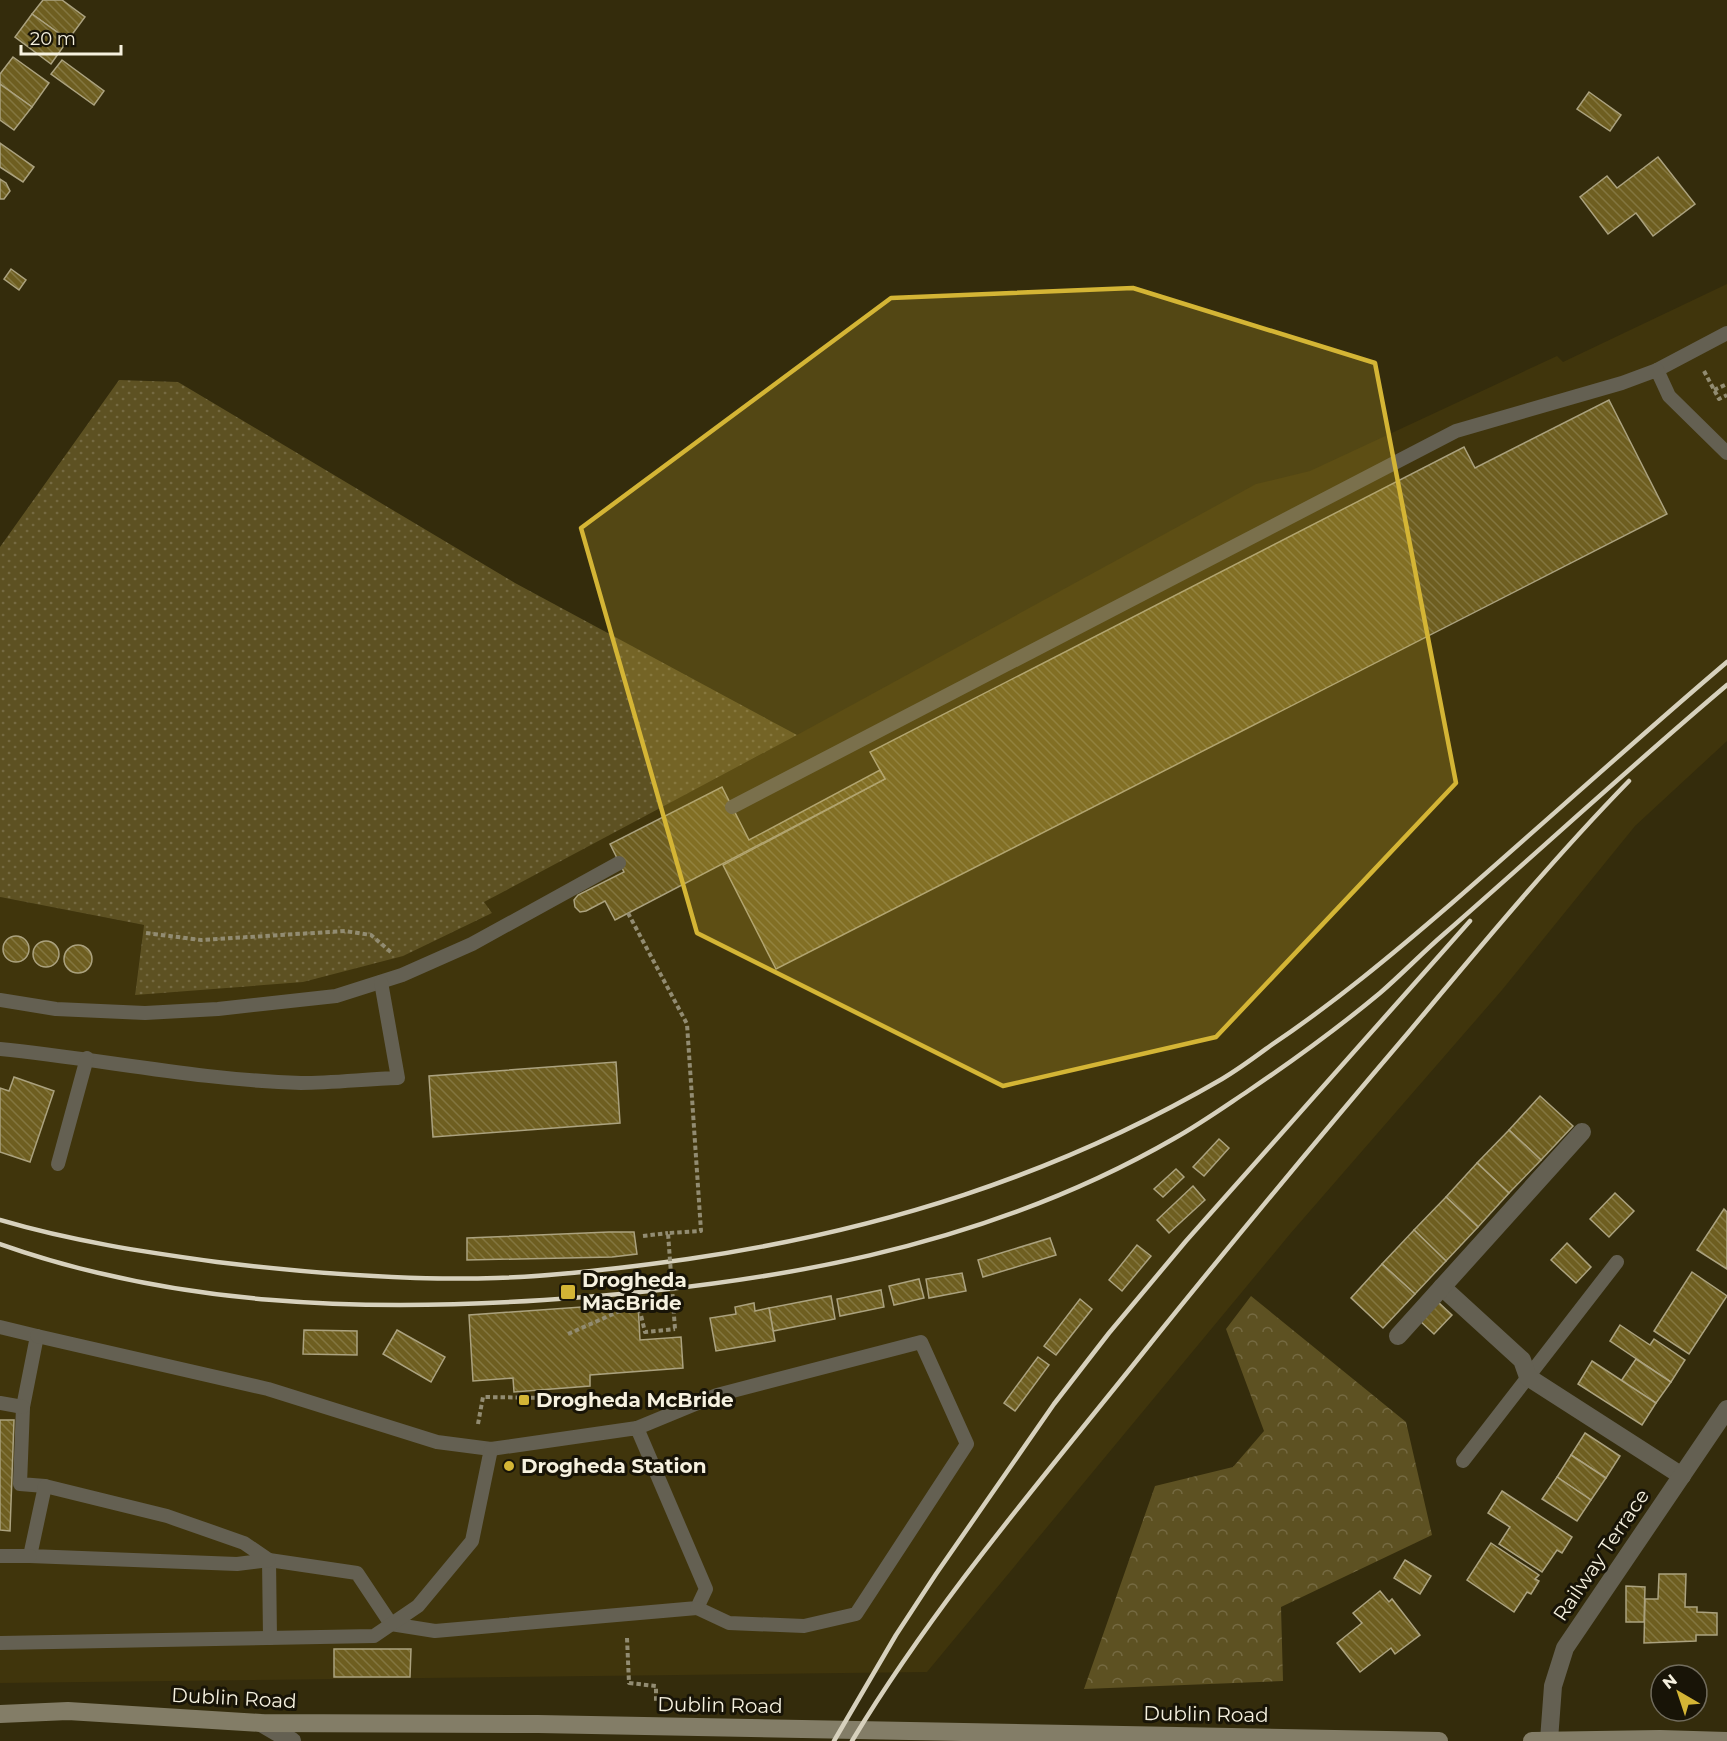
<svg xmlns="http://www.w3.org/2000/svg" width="1727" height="1741" font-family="Montserrat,sans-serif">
<defs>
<pattern id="grass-dots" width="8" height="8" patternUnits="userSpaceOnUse" patternTransform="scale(1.5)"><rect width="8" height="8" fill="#5d5122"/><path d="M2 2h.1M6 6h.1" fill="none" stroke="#756a42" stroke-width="1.8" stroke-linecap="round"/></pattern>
<pattern id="forest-crowns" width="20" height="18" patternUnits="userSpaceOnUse" patternTransform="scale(1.5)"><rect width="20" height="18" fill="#5d5122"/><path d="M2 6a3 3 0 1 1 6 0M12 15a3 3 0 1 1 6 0" fill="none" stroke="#756a42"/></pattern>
<pattern id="building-back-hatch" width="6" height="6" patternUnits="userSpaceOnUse" patternTransform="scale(1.5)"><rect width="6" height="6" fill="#6e5e20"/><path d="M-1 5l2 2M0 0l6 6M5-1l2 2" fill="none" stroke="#837640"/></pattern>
</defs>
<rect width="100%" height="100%" fill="#342c0c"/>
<polygon fill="#40350c" points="1727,284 1727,741 1635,826 1502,990 1290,1234 927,1672 0,1683 0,897 144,925 135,994 492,913 483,902 797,735 1256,484 1310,471 1557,356 1563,362"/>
<polygon fill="url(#grass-dots)" points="119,380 178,382 515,583 797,735 484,902 492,913 403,956 303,982 135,995 144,925 0,897 0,547"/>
<polygon fill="url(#forest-crowns)" points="1251,1296 1406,1422 1432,1535 1281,1607 1283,1681 1084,1689 1155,1486 1233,1467 1264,1431 1226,1329"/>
<g fill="url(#building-back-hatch)" stroke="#aba27f" stroke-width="1.5">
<polygon points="43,0 62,0 85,17 68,40 32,14"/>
<polygon points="32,14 68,40 51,64 15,37"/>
<polygon points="13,57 49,83 32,107 0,84 0,74"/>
<polygon points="62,60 104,91 94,105 51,74"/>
<polygon points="0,84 32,107 14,130 0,120"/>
<polygon points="1589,92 1621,115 1610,131 1577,109"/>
<polygon points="0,143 34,167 23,182 0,167"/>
<polygon points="1658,157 1695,204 1653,236 1636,213 1608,234 1580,197 1607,176 1617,188"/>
<polygon points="0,179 6,183 10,191 4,199 0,199"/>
<polygon points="11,269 26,280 19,290 4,279"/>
<polygon points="1609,400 1667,514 776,969 723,865 885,779 870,752 1464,447 1475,468"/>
<polygon points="880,770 885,779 615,920 605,901 586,911 580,912 575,907 574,900 578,895 624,872 610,844 722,787 749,840"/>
<circle cx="16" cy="949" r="13"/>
<circle cx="46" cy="954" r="13"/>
<circle cx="78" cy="959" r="14"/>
<polygon points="616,1062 620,1123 433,1137 429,1076"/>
<polygon points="14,1077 54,1091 30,1162 0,1152 0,1088 9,1091"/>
<polygon points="1540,1096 1573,1126 1541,1160 1509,1130"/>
<polygon points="1509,1130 1541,1160 1509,1193 1477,1163"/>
<polygon points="1219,1139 1229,1148 1204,1176 1193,1167"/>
<polygon points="1477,1163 1509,1193 1478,1227 1446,1197"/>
<polygon points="1176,1169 1184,1177 1163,1197 1154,1189"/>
<polygon points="1193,1186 1205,1200 1169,1233 1157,1220"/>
<polygon points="1615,1193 1634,1211 1609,1237 1590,1219"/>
<polygon points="1446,1197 1478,1227 1446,1261 1414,1230"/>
<polygon points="1724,1209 1727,1212 1727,1269 1697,1250"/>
<polygon points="1414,1230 1446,1261 1415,1294 1382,1264"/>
<polygon points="609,1232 634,1232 637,1254 612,1257 467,1260 467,1238"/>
<polygon points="1050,1238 1056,1255 983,1277 978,1260"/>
<polygon points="1567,1243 1591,1267 1576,1283 1551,1260"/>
<polygon points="1137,1245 1151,1256 1122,1291 1109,1280"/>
<polygon points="1382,1264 1415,1294 1383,1328 1351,1298"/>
<polygon points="1692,1272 1727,1296 1689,1354 1654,1331"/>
<polygon points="962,1273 966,1291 929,1298 926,1279"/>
<polygon points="919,1279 924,1298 894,1305 889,1286"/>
<polygon points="881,1290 884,1307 840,1316 837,1299"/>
<polygon points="831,1296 835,1319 773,1331 769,1308"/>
<polygon points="1080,1299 1092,1309 1056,1355 1044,1346"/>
<polygon points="1437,1301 1452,1315 1434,1334 1419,1320"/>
<polygon points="638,1303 640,1340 681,1337 683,1368 590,1375 590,1386 514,1392 513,1378 473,1381 469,1315"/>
<polygon points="754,1303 755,1311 769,1308 775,1341 716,1351 710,1318 736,1314 735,1307"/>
<polygon points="1620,1325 1650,1345 1654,1339 1685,1360 1671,1382 1610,1341"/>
<polygon points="304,1330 357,1331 357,1355 303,1354"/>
<polygon points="397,1330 445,1357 431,1382 383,1354"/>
<polygon points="1038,1357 1049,1365 1015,1411 1004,1403"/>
<polygon points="1636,1359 1671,1382 1656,1403 1621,1381"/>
<polygon points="1592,1361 1656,1403 1642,1425 1578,1384"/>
<polygon points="0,1420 14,1420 10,1531 0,1530"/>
<polygon points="1585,1433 1620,1456 1606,1478 1571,1455"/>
<polygon points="1571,1455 1606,1478 1591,1500 1557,1477"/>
<polygon points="1557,1477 1591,1500 1577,1521 1542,1499"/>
<polygon points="1502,1491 1572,1537 1562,1553 1557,1550 1542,1572 1499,1544 1510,1527 1488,1513"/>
<polygon points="1491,1543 1539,1575 1535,1579 1539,1581 1531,1594 1527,1592 1514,1612 1467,1580"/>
<polygon points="1405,1560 1431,1576 1420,1594 1394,1578"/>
<polygon points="1659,1574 1686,1574 1685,1607 1697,1607 1697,1612 1717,1613 1717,1635 1696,1635 1696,1641 1644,1643 1645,1599 1658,1599"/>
<polygon points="1626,1586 1645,1587 1644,1622 1626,1622"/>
<polygon points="1380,1591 1389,1602 1392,1599 1420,1635 1395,1654 1391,1648 1360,1672 1337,1643 1362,1623 1353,1613"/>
<polygon points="334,1649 411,1649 410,1677 334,1677"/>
</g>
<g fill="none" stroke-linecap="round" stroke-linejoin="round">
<g stroke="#928c72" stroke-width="4" stroke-dasharray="4.5 3" stroke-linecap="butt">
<polyline points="1704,371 1719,399 1727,395"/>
<polyline points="1714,390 1727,384"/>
<polyline points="146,933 201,940 345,931 371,935 392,953"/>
<polyline points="643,1236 668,1233"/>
<polyline points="568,1334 638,1303 645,1332 675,1329"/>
<polyline points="478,1424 483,1397 557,1398"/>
<polyline points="627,1638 629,1683 656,1686 656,1702"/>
</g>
<g stroke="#646052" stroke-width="14">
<polyline points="1657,370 1727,333"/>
<polyline points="732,807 1456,431 1622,383 1657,370 1669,396 1727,453"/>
<polyline points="0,1000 56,1009 145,1013 218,1009 336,996 402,975 472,944 619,863"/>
<path d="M 0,1049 C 100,1059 200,1080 301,1083 C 333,1083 366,1079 398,1078 L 381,982"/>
<polyline points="58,1164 87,1058"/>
<polyline points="0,1327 37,1336 23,1407 20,1484 45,1486"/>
<polyline points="37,1336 268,1389 437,1442 491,1449 637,1428 706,1589 697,1608 435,1631 391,1624 357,1573 269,1560 270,1638"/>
<polyline points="0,1403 23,1407"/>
<polyline points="637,1428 717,1395 921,1342 967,1444 856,1614 804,1626 729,1623 697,1608"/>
<polyline points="1463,1461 1617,1262"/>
<polygon points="45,1486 167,1516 244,1543 269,1560 237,1564 30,1556"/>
<polyline points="0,1556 30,1556"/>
<polyline points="0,1643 374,1636 418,1606 472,1541 491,1449"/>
</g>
<g stroke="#646052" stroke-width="18">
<polyline points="1442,1287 1522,1360 1528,1377 1682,1476"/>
<polyline points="1398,1336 1582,1132"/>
<polyline points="261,1723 292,1741"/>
<polyline points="1549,1740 1553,1686 1565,1648 1727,1409"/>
</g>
<g stroke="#837d67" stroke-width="18">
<polyline points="0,1714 68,1711 261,1723 538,1724 1439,1741"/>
<polyline points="1532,1741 1660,1739 1727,1741"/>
</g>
<g stroke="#d7d1bd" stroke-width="4.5">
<path d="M 0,1220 C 71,1241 144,1252 217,1262 C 309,1273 403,1281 496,1278 C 560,1276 624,1268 688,1259 C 879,1231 1055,1176 1222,1079 C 1239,1069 1255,1057 1270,1046 C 1334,1003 1393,954 1452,903 C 1544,823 1634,741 1727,662"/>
<path d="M 0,1244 C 175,1306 361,1312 544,1300 C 763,1286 983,1249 1175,1138 C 1200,1124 1224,1107 1248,1091 C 1294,1060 1338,1028 1380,993 C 1402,974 1422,953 1444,934 C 1539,851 1631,766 1727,685"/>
<polyline points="834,1741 896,1635 936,1574 1054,1404 1109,1333 1186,1241 1470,921"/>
<path d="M 852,1741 C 939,1597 1050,1470 1154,1339 C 1237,1236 1322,1134 1408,1033 C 1480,947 1551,861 1629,781"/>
</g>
<polyline stroke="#928c72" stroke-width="4" stroke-dasharray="4.5 3" stroke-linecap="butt" points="628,913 687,1024 701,1231 668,1233 675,1329"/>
</g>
<path fill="#d4b535" fill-opacity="0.2" stroke="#d4b535" stroke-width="4.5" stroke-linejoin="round" d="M 1133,288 L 1375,363 L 1456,783 L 1216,1037 L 1003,1086 L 697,933 L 581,528 L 891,298 Z"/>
<g fill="#d4b535" stroke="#181407" stroke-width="2">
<rect x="560" y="1284" width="16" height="16" rx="3"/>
<rect x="518" y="1394" width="12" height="12" rx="3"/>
<circle cx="509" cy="1466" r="6"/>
</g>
<g text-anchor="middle" stroke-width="6" stroke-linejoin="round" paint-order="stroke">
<g font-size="20" font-weight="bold" fill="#f6f1df" stroke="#181407" text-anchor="start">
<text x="582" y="1287">Drogheda<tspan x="582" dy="23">MacBride</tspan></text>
<text x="536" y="1407">Drogheda McBride</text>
<text x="521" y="1473">Drogheda Station</text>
</g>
<g font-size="20" fill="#f6f1df" stroke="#181407">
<text transform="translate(1601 1555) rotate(-56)" y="7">Railway Terrace</text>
<text transform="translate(234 1698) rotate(3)" y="7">Dublin Road</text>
<text transform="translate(720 1705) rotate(1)" y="7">Dublin Road</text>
<text transform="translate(1206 1714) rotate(1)" y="7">Dublin Road</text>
</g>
</g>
<g transform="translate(1679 1693) rotate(321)"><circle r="28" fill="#181407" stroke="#716c5d" stroke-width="1.5"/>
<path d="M0-4.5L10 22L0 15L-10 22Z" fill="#d4b535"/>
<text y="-9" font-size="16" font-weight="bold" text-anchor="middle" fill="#f6f1df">N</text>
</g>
<path d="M21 45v9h100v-9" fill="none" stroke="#f6f1df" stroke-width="3"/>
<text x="30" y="45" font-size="18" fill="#f6f1df" stroke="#181407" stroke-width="4.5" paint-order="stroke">20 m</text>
</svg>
